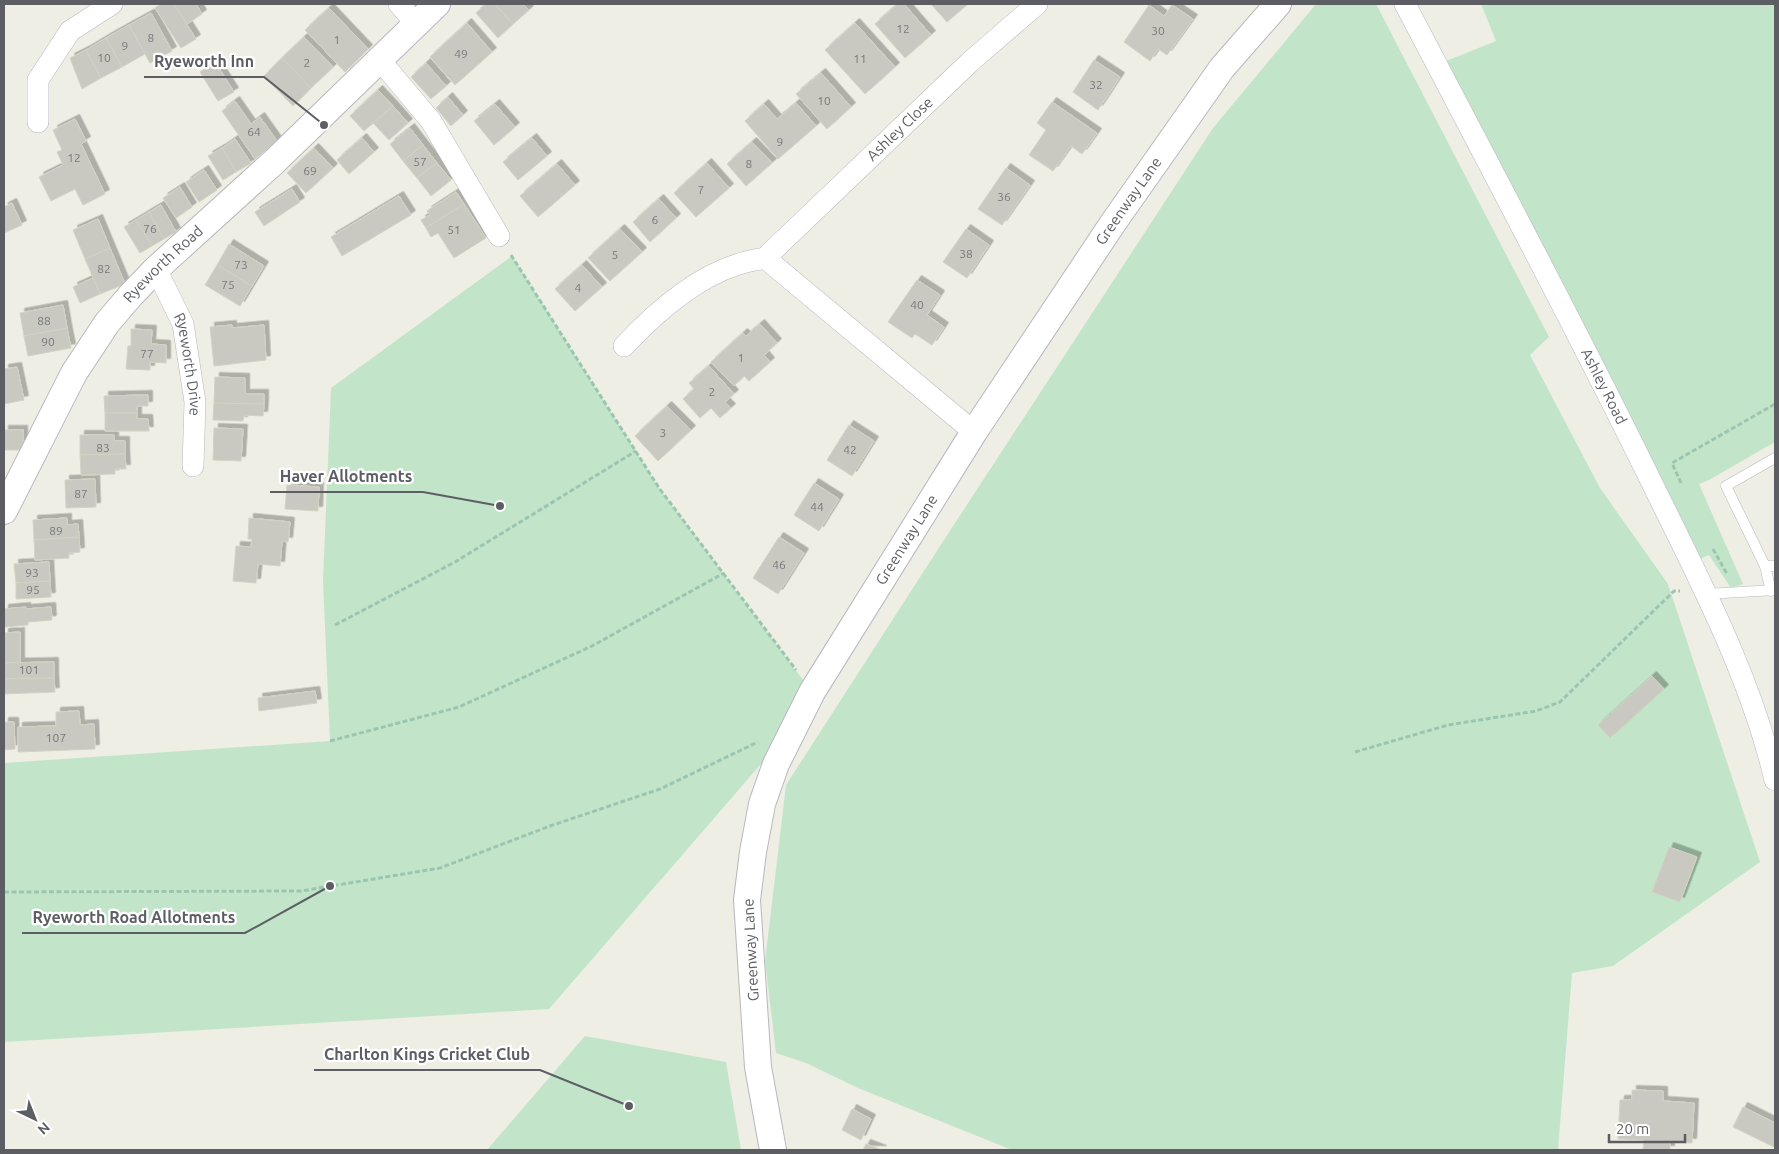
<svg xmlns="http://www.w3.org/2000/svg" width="1779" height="1154" font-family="Ubuntu,sans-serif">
<defs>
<filter id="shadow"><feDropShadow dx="4.5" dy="-4.5" stdDeviation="0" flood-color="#0004"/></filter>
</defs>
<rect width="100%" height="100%" fill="#eeeee5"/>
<g fill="#c2e5ca">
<polygon points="1316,4 1376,4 1549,337 1530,355 1600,488 1668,584 1760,862 1613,966 1572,973 1558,1150 1012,1150 858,1088 806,1063 776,1053 765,961 786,785 942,543 1213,128"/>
<polygon points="1481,4 1775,4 1775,442 1709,480 1699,484 1743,584 1731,588 1709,555 1695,561 1441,63 1496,41"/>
<polygon points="512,256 659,488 812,692 793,727 549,1009 4,1042 4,763 330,741 323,581 331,388"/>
<polygon points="585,1036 726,1062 741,1150 487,1150"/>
</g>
<g fill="#c9c9c1" stroke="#d3d2c3" filter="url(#shadow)">
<polygon points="161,4 174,4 196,39 181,48 155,8"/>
<polygon points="174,4 196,4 202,14 187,24"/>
<polygon points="486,4 495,4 513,24 498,38 476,13"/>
<polygon points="495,4 523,4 529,10 513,24"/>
<polygon points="898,4 904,4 931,35 905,58 875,24"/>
<polygon points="931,4 968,4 947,22"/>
<polygon points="1149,5 1164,16 1172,5 1193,19 1167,55 1158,49 1150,61 1124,42"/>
<polygon points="329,8 368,49 345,72 305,30"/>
<polygon points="151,13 172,51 150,63 129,25"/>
<polygon points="467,23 492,52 455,85 430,57"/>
<polygon points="855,23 895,67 865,94 825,50"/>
<polygon points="129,25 145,54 122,67 106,38"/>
<polygon points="304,37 333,67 311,88 282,58"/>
<polygon points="106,38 122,67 101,78 86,50"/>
<polygon points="86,50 101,78 82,89 70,58"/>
<polygon points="282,58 311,88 293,106 264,76"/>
<polygon points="1094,60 1120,77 1098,110 1073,92"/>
<polygon points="215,62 234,92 218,101 200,72"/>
<polygon points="426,63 446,86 431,99 411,77"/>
<polygon points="821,73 851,107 827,129 796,94"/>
<polygon points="378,90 393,106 364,131 350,116"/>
<polygon points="448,97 463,115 451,126 436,108"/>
<polygon points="235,101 251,124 260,117 277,141 255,159 222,111"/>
<polygon points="1052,102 1097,133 1082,154 1071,146 1053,171 1029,155 1046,130 1037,123"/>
<polygon points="796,103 816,126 778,159 745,121 764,104 777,119"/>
<polygon points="495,104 515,127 494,145 474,121"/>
<polygon points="393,106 408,123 389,140 373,123"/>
<polygon points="75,119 86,141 81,144 105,194 83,205 75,189 51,201 39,177 63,165 57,152 62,150 53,130"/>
<polygon points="410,128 423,145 403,161 390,144"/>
<polygon points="362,138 374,152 349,174 337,160"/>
<polygon points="532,138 547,156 518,180 503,162"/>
<polygon points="235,139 251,163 236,172 222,148"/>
<polygon points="752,142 772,163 746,186 727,164"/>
<polygon points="423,145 437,163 417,178 403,161"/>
<polygon points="222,148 236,172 223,180 208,156"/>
<polygon points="314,148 333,168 306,193 287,173"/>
<polygon points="437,163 451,180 431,196 417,178"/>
<polygon points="707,163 729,188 696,217 674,193"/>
<polygon points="557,164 575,185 538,217 520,196"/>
<polygon points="1006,168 1030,185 1002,225 978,209"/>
<polygon points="204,170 217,190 199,202 186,182"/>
<polygon points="180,187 192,207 176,218 163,198"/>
<polygon points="292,189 300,202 264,226 255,212"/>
<polygon points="456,192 464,204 426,228 421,220 430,215 427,211"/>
<polygon points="399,196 411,215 342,256 331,237"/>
<polygon points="659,199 676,218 650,242 633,222"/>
<polygon points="12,203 22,225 4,233 4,207"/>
<polygon points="464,204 486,238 454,258 438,233 431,237 426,228"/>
<polygon points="161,205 176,232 164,239 149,212"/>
<polygon points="149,212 164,239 152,246 136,220"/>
<polygon points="98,219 110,248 85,259 73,230"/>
<polygon points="136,220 152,246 140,253 124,227"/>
<polygon points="620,229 642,252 610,281 588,258"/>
<polygon points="966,229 989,245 967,278 943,262"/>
<polygon points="229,244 264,266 252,286 217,265"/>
<polygon points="110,248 125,284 100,294 85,259"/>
<polygon points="217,265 252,286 240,306 205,285"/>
<polygon points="582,265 602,287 575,311 555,289"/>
<polygon points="93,278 100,294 80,303 73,287"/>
<polygon points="917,280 940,295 927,315 944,327 932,345 915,334 912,338 888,322"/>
<polygon points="63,305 67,328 24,336 20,313"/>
<polygon points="760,324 777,343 764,355 770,362 749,381 744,376 734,386 711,362 743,333 746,336"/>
<polygon points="232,325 232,328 264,325 266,360 214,366 210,327"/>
<polygon points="67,328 71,348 28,356 24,336"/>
<polygon points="131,329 152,330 151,344 166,345 166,363 150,362 150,370 126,369 128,346 131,346"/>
<polygon points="709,366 734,394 725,402 731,408 720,418 711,408 700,418 683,399 694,389 689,383"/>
<polygon points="17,367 24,400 4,404 4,369"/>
<polygon points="215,377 245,378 245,394 264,394 264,404 214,403"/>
<polygon points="148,395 148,406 137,406 137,413 105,413 104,396"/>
<polygon points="214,403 264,404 263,416 244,415 243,421 213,420"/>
<polygon points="667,406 691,430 658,461 635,436"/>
<polygon points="105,413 137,413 137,419 148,419 149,431 105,431"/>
<polygon points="849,425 874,441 852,476 827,460"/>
<polygon points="214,428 243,429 241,461 213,460"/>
<rect x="4" y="430" width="19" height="20"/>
<polygon points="80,435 114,435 114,441 125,441 125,454 80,455"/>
<polygon points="125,454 126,469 115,469 115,474 81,475 80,455"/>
<polygon points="95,479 96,507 66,508 65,480"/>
<polygon points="814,483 839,499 819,531 794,515"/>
<polygon points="287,485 319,487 318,511 285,509"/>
<polygon points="67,518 67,525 78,524 79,537 34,540 33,520"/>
<polygon points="249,518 290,522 288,542 282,541 280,566 258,564 256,583 233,581 236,546 251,547 252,539 248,539"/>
<polygon points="79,537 80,552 69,553 69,558 35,560 34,540"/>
<polygon points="779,537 804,553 778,594 753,578"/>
<polygon points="49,562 50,581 16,583 14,564"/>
<polygon points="50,581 51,597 16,599 16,583"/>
<polygon points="26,607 26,609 51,607 52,620 28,622 28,625 4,627 4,609"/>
<polygon points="20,632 20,662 4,663 4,633"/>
<polygon points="54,662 54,678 4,679 4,663"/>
<polygon points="1652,676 1664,689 1610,738 1598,725"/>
<polygon points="54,678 55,692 4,694 4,679"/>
<polygon points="315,691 317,703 259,711 258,698"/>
<polygon points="79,711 80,725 94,724 95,749 18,752 18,727 56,726 56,712"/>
<polygon points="4,722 14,722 15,749 4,750"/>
<polygon points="1669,847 1697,857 1680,902 1652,892"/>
<polygon points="1632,1090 1663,1091 1663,1101 1694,1103 1692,1143 1670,1142 1670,1150 1643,1150 1644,1140 1618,1139 1620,1100 1632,1100"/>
<polygon points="1743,1107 1775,1123 1775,1144 1774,1147 1733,1127"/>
<polygon points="852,1109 871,1119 861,1140 842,1130"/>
<polygon points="866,1144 882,1150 863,1150"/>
</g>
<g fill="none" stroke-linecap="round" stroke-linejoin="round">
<defs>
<g id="service">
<polyline points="1765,566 1775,566"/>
<polyline points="1771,591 1765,566 1726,486 1775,458"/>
<polyline points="1706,594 1775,590"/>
</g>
<g id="minor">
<polyline points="399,4 416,24"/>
<path id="s1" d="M 1405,4 C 1487,161 1571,318 1649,477 C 1697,575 1750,674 1775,780"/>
<polyline points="379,59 431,121 499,236"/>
<polyline points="38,122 38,80 70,31 112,4"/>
<polyline points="765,258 974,432"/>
<path id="s2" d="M 156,269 L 183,324 L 195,402 L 193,466"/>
<path id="s3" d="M 624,346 C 654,314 696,277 739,264 C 747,261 756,260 765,258 L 970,62 L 1037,4"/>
</g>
<g id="tertiary">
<path id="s4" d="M 4,511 L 74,373 L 107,323 L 131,295 L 156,269 L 275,161 L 437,4"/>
<path id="s5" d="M 773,1150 L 758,1067 L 747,900 L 753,852 L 762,804 L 776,764 L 812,692 L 974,432 L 1113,223 L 1222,68 L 1278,4"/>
</g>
</defs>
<use href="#service" stroke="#b7b8be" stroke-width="11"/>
<use href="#minor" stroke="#b7b8be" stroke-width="22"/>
<use href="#tertiary" stroke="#b7b8be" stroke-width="28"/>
<g stroke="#9cc5b1" stroke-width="3" stroke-dasharray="5 2.5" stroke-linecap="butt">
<polyline points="511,255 659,488 796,670"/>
<polyline points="1681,483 1672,463 1775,404"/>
<polyline points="1713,549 1727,574"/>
<polyline points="335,625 455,562 636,451"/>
<polyline points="330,741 459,707 592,646 724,573"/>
<polyline points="1355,752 1448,725 1536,711 1560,702 1674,591 1680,591"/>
<polyline points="4,892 301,891 440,868 550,826 660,789 758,742"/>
</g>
<use href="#service" stroke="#fff" stroke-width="10"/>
<use href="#minor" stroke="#fff" stroke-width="21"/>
<use href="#tertiary" stroke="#fff" stroke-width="26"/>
</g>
<g text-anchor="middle" stroke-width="4.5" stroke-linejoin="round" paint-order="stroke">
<g font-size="12" fill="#77797b">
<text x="903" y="33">12</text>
<text x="1158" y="35">30</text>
<text x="151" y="42">8</text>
<text x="337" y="44">1</text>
<text x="125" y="50">9</text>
<text x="461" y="58">49</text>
<text x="104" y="62">10</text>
<text x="860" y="63">11</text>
<text x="307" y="67">2</text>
<text x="1096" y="89">32</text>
<text x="824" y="105">10</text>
<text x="254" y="136">64</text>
<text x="780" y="146">9</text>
<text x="74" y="162">12</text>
<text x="420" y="166">57</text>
<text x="749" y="168">8</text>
<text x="310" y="175">69</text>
<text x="701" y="194">7</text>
<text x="1004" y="201">36</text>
<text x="655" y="224">6</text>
<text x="150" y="233">76</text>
<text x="454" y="234">51</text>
<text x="966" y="258">38</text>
<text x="615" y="259">5</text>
<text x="241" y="269">73</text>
<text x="104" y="273">82</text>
<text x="228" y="289">75</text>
<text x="578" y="292">4</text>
<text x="917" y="309">40</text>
<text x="44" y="325">88</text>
<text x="48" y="346">90</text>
<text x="147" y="358">77</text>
<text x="741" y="362">1</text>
<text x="712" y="396">2</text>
<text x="663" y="437">3</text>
<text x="103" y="452">83</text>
<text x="850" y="454">42</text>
<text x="81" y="498">87</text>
<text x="817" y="511">44</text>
<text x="56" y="535">89</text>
<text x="779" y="569">46</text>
<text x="32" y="577">93</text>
<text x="33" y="594">95</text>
<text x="29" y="674">101</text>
<text x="56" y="742">107</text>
</g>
<g font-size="15" fill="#5c5e64" stroke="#fff">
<text dy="5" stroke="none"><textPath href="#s3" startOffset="356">Ashley Close</textPath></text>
<text dy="5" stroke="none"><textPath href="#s5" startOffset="1056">Greenway Lane</textPath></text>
<text dy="5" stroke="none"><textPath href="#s4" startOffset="296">Ryeworth Road</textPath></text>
<text dy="5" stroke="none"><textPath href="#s2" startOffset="102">Ryeworth Drive</textPath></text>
<text dy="5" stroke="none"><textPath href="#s1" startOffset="431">Ashley Road</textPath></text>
<text dy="5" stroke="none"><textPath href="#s5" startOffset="651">Greenway Lane</textPath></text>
<text transform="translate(751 950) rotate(-93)" y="5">Greenway Lane</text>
</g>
</g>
<path fill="none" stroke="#5c5e64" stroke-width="2" d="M324 125L264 77H144M500 506L423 492H270M330 886L245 933H22M629 1106L540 1070H314"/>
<g fill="#5c5e64" stroke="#fff" stroke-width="2">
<circle cx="324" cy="125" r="5"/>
<circle cx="500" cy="506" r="5"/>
<circle cx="330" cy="886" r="5"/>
<circle cx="629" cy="1106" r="5"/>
</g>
<g font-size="16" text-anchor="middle" font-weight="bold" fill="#5c5e64" stroke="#fff" stroke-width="4.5" stroke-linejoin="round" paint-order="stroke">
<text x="204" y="67">Ryeworth Inn</text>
<text x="346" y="482">Haver Allotments</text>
<text x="134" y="923">Ryeworth Road Allotments</text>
<text x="427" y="1060">Charlton Kings Cricket Club</text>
</g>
<rect width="1779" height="1154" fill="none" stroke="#5c5e64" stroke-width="10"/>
<g transform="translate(35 1119) rotate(137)" stroke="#ffffff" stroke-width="4" paint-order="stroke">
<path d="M0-4L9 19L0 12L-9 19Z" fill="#5c5e64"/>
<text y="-8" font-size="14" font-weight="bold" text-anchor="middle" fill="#5c5e64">N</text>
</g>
<path d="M1609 1134v8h76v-8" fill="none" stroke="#5c5e64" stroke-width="2.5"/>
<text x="1616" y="1134" font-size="15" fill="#5c5e64" stroke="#ffffff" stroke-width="4" paint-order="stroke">20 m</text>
</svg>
